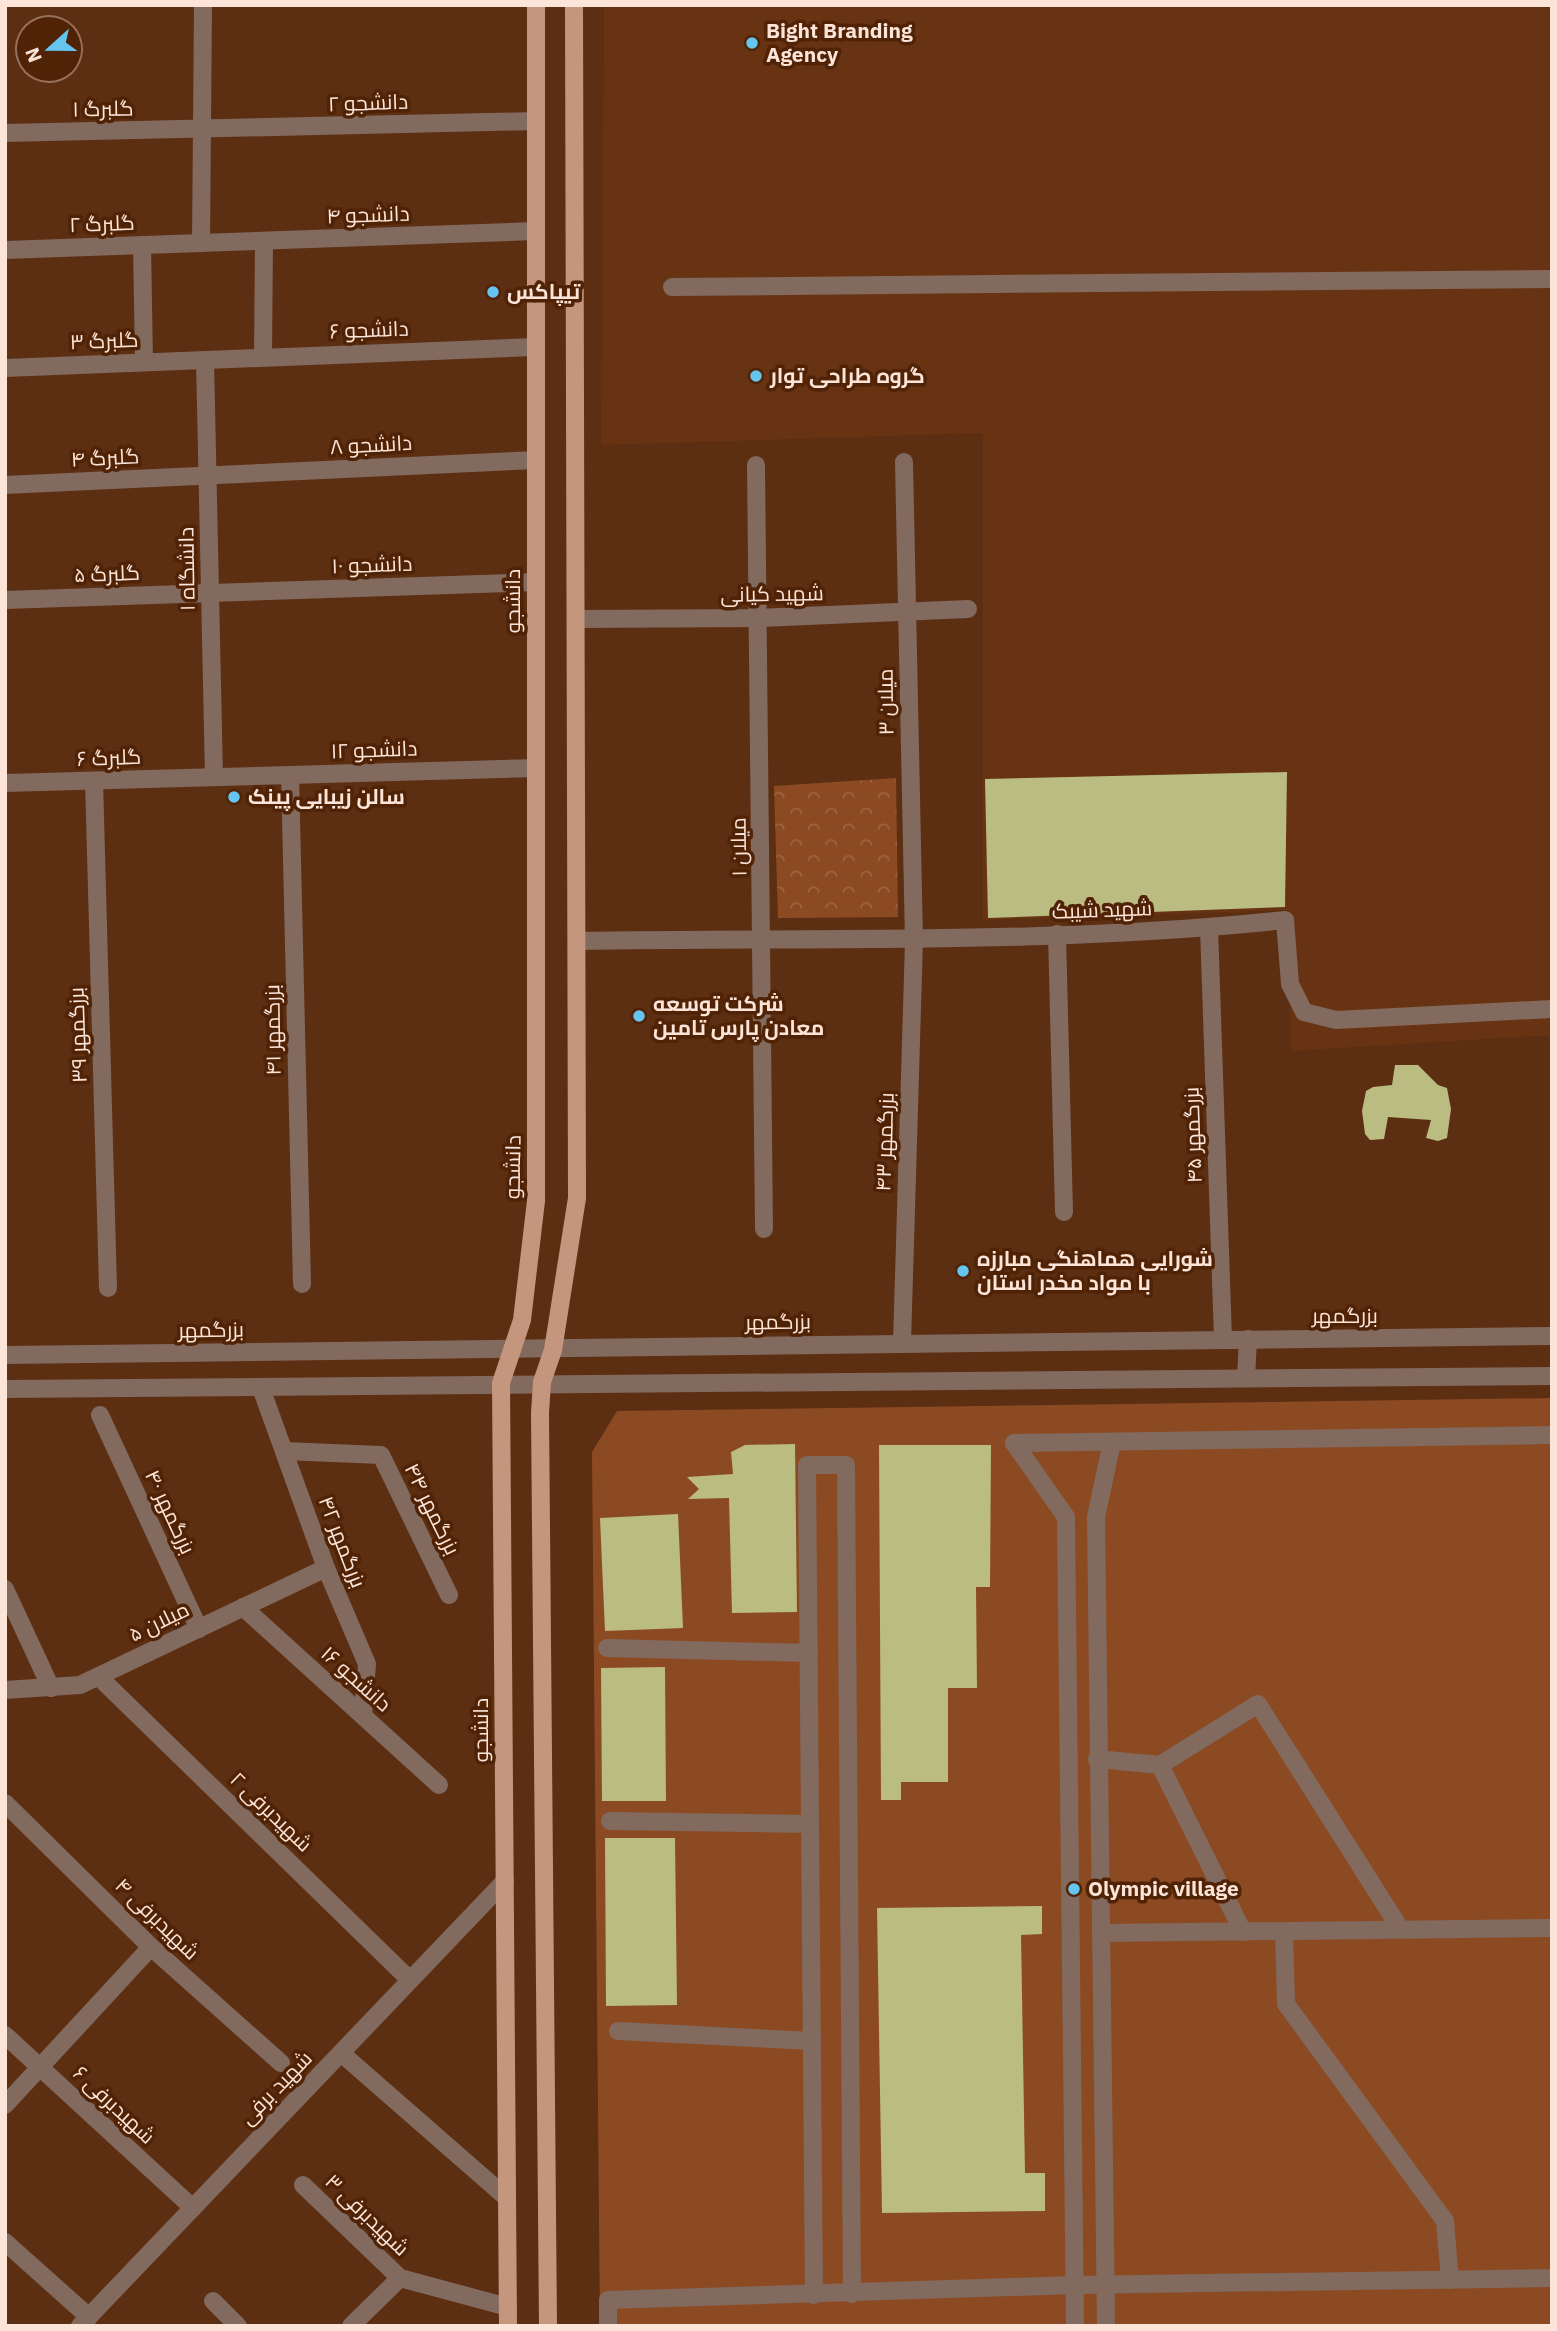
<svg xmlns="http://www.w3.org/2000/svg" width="1557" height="2331" font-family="'IBM Plex Sans',Cairo,sans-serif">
<defs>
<pattern id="park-crowns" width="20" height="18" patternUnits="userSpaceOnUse" patternTransform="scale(1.75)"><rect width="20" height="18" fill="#8c4a23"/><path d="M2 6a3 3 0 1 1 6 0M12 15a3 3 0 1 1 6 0" fill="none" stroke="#9d6442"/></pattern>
</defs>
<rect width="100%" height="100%" fill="#5c2e12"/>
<polygon fill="#683313" points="604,5 1552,5 1552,1035 1291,1051 1288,910 983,920 983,433 601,445"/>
<polygon fill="url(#park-crowns)" points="896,778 898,917 778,918 774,786"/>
<polygon fill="#8c4a23" points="1552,1398 1552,2326 600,2326 592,1452 617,1411"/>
<g fill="#bbbc81">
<polygon points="1287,772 1285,907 988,918 985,779"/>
<polygon points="1395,1065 1418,1065 1438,1085 1447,1088 1451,1109 1447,1138 1438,1141 1426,1138 1431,1120 1388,1117 1384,1139 1370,1140 1365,1134 1362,1111 1366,1091 1373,1087 1392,1085"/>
<polygon points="795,1444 797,1612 732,1613 729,1498 688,1499 699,1489 687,1477 733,1474 731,1452 745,1445"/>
<polygon points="879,1445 991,1445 990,1587 976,1587 977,1688 948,1688 948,1782 901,1782 901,1800 881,1800"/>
<polygon points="678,1514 683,1628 605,1631 600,1518"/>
<polygon points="665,1667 666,1801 602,1801 601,1668"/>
<polygon points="605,1838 675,1838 677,2005 606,2006"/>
<polygon points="1042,1906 1042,1934 1021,1935 1025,2173 1045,2173 1045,2211 882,2213 877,1908"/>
</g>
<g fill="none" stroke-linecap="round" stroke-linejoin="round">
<g stroke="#826a5e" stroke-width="18">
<polyline points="5,133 536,121"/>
<polyline points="201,243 203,5"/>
<polyline points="142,245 144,362"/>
<polyline points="5,250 536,231"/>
<polyline points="672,287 1552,279"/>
<polyline points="263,357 264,241"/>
<polyline points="205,360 214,777"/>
<polyline points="5,368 536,347"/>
<polyline points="756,465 764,1229"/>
<polyline points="5,485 536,460"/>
<polyline points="5,600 536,582"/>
<polyline points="576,619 759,618 968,609"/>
<polyline points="290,775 302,1284"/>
<polyline points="94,781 108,1288"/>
<polyline points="5,783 536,768"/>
<polyline points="1209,928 1223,1339"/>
<polyline points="1057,934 1064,1212"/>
<path d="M 577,941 C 813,937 1050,945 1285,920 L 1290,984 L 1304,1012 L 1336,1020 L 1552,1009"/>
<polyline points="902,1343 914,941 904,462"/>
<polyline points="5,1355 1552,1336"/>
<polyline points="1246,1378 1248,1339"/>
<polyline points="261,1388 326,1568 367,1664 363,1715"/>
<polyline points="5,1389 1552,1376"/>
<polyline points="100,1415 199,1629"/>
<polyline points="1014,1443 1066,1517 1075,2326"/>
<polyline points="1014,1443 1552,1435"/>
<polyline points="284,1451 381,1455 449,1595"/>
<polyline points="5,1589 51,1688"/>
<polyline points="243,1607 439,1785"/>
<polyline points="607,1648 809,1653"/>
<polyline points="99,1677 410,1980"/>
<polyline points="5,1690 80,1685 326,1568"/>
<polyline points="1097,1759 1160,1765"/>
<polyline points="5,1803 151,1947 281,2063"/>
<polyline points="610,1821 810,1824"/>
<polyline points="1243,1932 1160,1765 1258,1704 1401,1930"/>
<polyline points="1284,1932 1286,2004 1445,2221 1450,2280"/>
<polyline points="1101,1933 1552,1928"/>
<polyline points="618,2031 812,2041"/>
<polyline points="5,2035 193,2208"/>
<polyline points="341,2053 507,2198"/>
<polyline points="5,2105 151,1947"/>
<polyline points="303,2185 400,2278 508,2307"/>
<polyline points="5,2242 89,2317"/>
<polyline points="814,2295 807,1465 846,1465 852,2294"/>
<polyline points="213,2301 238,2326"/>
<polyline points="80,2326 505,1881"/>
<polyline points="351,2326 400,2278"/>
<polyline points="608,2326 608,2300 1075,2285 1552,2278"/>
<polyline points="1106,2326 1096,1517 1112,1442"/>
</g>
<g stroke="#c5967e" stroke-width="18">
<polyline points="508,2326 501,1383 522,1320 536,1201 536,5"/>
<polyline points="548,2326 540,1413 542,1382 553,1350 577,1198 574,5"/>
</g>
</g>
<g fill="#65c5ee" stroke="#502306" stroke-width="2.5">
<circle cx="752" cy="43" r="7"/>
<circle cx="493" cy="292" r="7"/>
<circle cx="756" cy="376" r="7"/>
<circle cx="234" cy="797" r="7"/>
<circle cx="639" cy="1016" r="7"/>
<circle cx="963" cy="1271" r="7"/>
<circle cx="1074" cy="1889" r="7"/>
</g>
<g text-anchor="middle" stroke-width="7" stroke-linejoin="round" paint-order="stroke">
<g font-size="21" font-weight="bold" fill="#fce4d8" stroke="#502306" text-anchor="start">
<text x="766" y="38">Bight Branding<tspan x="766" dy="24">Agency</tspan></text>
<text x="507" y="299">تیپاکس</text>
<text x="770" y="383">گروه طراحی توار</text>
<text x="248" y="804">سالن زیبایی پینک</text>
<text x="653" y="1011">شرکت توسعه<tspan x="653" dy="24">معادن پارس تامین</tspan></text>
<text x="977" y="1266">شورایی هماهنگی مبارزه<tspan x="977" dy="24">با مواد مخدر استان</tspan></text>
<text x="1088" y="1896">Olympic village</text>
</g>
<g font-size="21" fill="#fce4d8" stroke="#502306">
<text transform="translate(368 103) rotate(-2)" y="7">دانشجو ۲</text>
<text transform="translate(103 109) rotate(-1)" y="7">گلبرگ ۱</text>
<text transform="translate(368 215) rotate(-2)" y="7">دانشجو ۴</text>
<text transform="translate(102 224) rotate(-2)" y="7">گلبرگ ۲</text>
<text transform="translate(369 330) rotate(-2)" y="7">دانشجو ۶</text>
<text transform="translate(104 341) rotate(-2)" y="7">گلبرگ ۳</text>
<text transform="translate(371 445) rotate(-3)" y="7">دانشجو ۸</text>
<text transform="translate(105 458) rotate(-3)" y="7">گلبرگ ۴</text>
<text transform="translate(372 565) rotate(-2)" y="7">دانشجو ۱۰</text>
<text transform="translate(187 569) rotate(-91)" y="7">دانشگاه ۱</text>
<text transform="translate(107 574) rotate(-2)" y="7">گلبرگ ۵</text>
<text transform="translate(772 594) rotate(-1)" y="7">شهید کیانی</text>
<text transform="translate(513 601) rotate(-90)" y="7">دانشجو</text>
<text transform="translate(886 702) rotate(-91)" y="7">میلان ۳</text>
<text transform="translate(374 750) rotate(-2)" y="7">دانشجو ۱۲</text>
<text transform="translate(109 758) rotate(-2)" y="7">گلبرگ ۶</text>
<text transform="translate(739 847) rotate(-91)" y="7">میلان ۱</text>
<text transform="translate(1102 910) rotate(-2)" y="7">شهید شیبک</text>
<text transform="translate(273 1030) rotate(-91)" y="7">بزرگمهر ۴۱</text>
<text transform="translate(78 1035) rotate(-92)" y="7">برزگمهر ۳۹</text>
<text transform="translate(1193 1135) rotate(-92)" y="7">بزرگمهر ۴۵</text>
<text transform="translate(885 1142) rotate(-88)" y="7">بزرگمهر ۴۳</text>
<text transform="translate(513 1167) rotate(-89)" y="7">دانشجو</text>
<text x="1345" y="1323">بزرگمهر</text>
<text transform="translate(778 1322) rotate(-1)" y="7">بزرگمهر</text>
<text transform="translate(211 1330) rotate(-1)" y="7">بزرگمهر</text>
<text transform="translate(432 1509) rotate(64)" y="7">بزرگمهر ۴۴</text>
<text transform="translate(170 1512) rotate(65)" y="7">بزرگمهر ۴۰</text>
<text transform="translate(342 1542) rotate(69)" y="7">بزرگمهر ۴۲</text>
<text transform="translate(159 1622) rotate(-26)" y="7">میلان ۵</text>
<text transform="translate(356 1679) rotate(42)" y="7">دانشجو ۱۶</text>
<text transform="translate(481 1730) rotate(-90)" y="7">دانشجو</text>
<text transform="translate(271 1812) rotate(44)" y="7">شهیدبرفی ۲</text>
<text transform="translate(157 1919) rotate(44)" y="7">شهیدبرفی ۴</text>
<text transform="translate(276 2088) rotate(-46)" y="7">شهید برفی</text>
<text transform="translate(114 2105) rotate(43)" y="7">شهیدبرفی ۶</text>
<text transform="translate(367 2215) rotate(44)" y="7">شهیدبرفی ۳</text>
</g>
</g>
<rect width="1557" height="2331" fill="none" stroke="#fce4d8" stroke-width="14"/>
<g transform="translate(49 49) rotate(249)"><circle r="33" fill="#502306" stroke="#95705a" stroke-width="2"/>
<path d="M0-5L12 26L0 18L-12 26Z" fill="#65c5ee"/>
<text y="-10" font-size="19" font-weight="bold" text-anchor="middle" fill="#fce4d8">N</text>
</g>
</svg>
